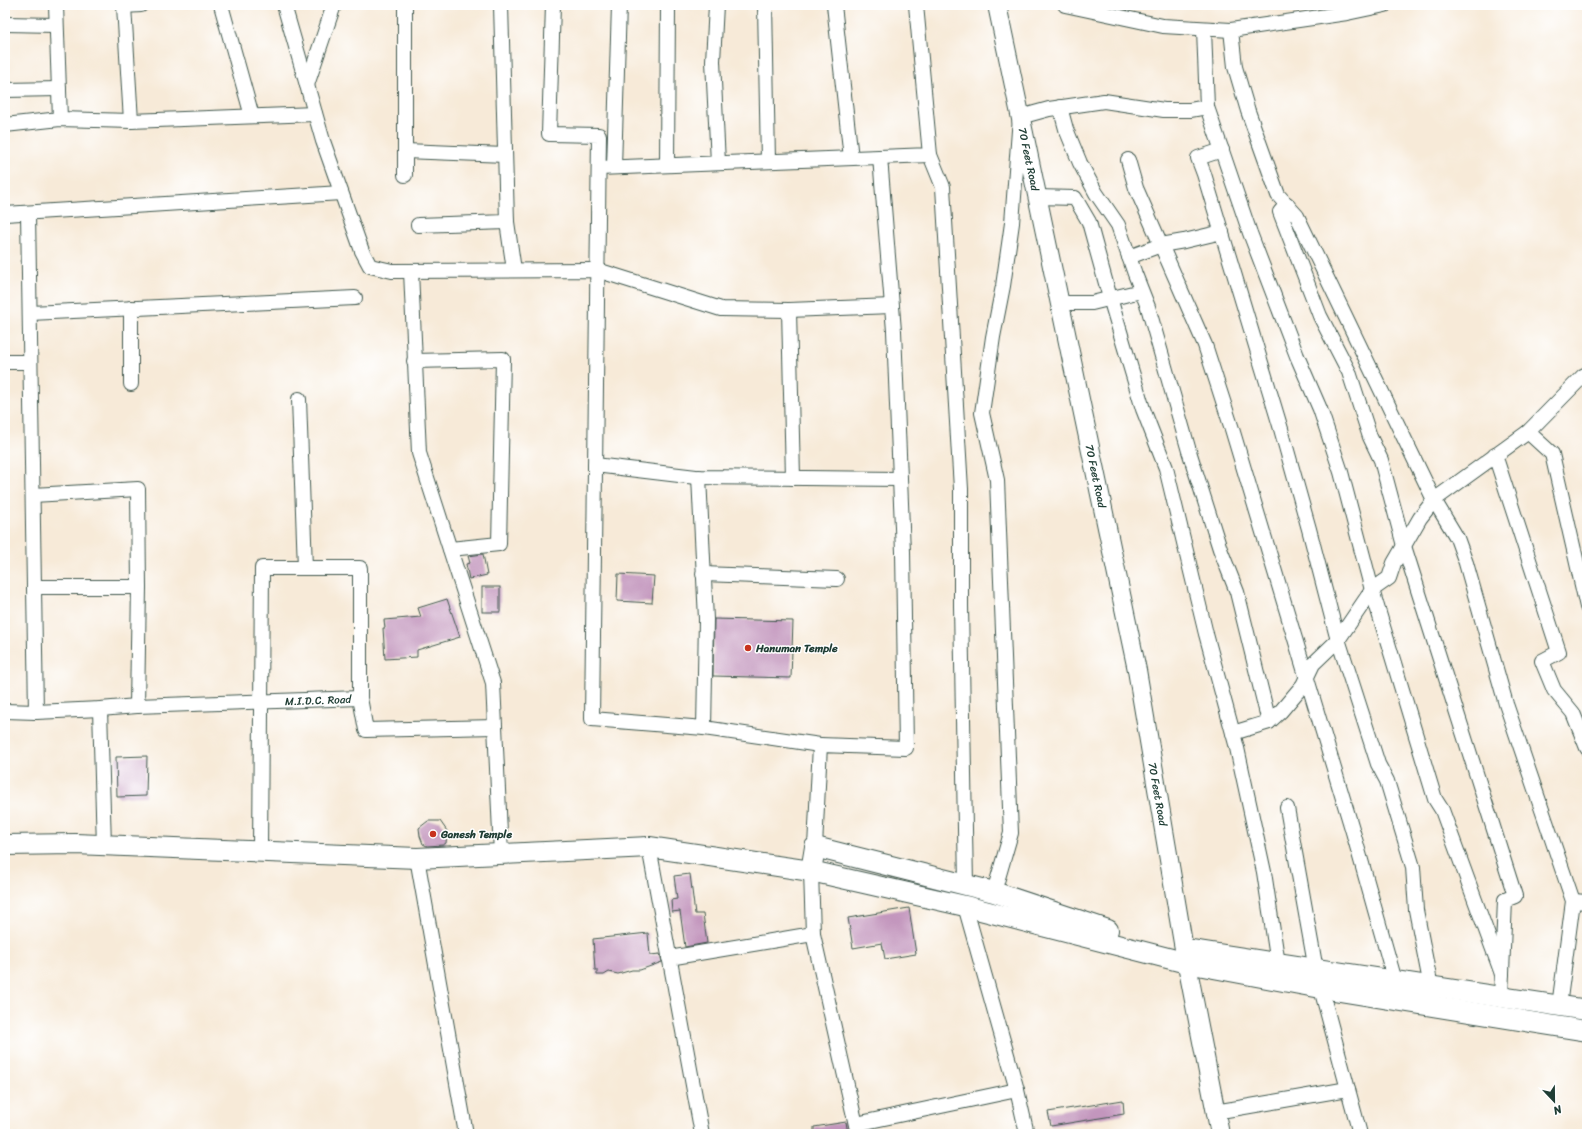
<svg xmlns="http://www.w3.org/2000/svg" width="1592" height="1139" font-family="Sriracha,sans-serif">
<rect width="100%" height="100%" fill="#fff"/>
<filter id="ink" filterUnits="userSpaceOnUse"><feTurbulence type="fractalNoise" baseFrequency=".025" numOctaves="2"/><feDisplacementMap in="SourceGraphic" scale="8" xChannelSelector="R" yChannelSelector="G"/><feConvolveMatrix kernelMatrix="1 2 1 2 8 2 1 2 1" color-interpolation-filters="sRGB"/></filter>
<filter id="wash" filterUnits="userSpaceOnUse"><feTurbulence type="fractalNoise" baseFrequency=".012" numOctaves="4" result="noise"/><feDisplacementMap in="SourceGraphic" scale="16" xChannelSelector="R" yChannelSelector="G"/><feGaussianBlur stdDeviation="0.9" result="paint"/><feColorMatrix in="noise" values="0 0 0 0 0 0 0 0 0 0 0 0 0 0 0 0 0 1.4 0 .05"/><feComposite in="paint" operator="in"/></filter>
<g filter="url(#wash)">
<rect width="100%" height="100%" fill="#f7ead8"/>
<g id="blocks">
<g fill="#c396bd">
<polygon points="483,554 487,575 469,579 466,564 470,563 468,556"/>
<polygon points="618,574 654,576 652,603 617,601"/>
<rect x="482" y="587" width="18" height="25"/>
<polygon points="447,599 460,637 417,650 417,657 385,659 383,628 385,628 384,620 421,617 418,608"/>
<polygon points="714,619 793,621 791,678 713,676"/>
<polygon points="147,756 146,796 117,797 116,757"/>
<polygon points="428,821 440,821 447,831 446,843 443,845 427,846 423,844 420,836 419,828"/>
<polygon points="690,874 695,914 703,914 707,943 685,947 680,911 672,912 671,900 677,899 674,876"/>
<polygon points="909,908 916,954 885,959 882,943 853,948 848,918"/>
<polygon points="648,933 650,955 660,954 662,962 640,970 632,970 618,974 609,972 604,975 597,975 597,970 595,970 593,939"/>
<polygon points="1123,1100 1124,1114 1051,1126 1048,1112"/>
<polygon points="846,1122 848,1134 814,1134 814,1127"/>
</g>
</g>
</g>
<g filter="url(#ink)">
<use href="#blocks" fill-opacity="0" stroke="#3f574d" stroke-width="1"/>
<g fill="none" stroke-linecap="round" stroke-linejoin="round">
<defs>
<g id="minor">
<polyline points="56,5 60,119"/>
<polyline points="124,5 124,6 141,5"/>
<polyline points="221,5 252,116"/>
<polyline points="284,5 323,141 362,251 370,266 392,271 597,270 721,309 789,310 892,306"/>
<polyline points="553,5 549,134 599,135 592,719 704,728 706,619 699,477"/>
<polyline points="716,5 713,61 718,163"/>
<polyline points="765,5 768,161"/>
<polyline points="834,5 851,158"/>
<polyline points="1065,5 1163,26 1231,30 1347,13"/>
<polyline points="1346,5 1347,13 1385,5"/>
<polyline points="124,6 131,121"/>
<polyline points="5,24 56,25"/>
<polyline points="1204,29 1207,107 1250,233 1297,356 1320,409 1341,472 1372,590 1435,799 1442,810 1502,974"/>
<polyline points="1231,30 1235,67 1248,111 1278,195 1297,216 1434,500 1457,538 1466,563 1506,704 1573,901 1559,1006"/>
<polyline points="307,85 334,5"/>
<polyline points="5,90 59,89"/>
<polyline points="1060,107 1066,129 1080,163 1096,193 1118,225 1135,274 1148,307 1189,451 1220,549 1237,592 1269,722"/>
<polyline points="5,125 60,119 131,121 315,114"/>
<polyline points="1222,150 1198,158 1204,174 1281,429 1309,529 1336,633 1378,764 1387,781 1413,867 1416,910 1431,987"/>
<polyline points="405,151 505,155"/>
<polyline points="930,155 943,187 961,489 961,606 966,885"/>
<polyline points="1128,160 1136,188 1205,345 1232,429 1353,832 1395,981"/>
<polyline points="667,165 668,5"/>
<polyline points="614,167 619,5"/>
<polyline points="599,168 930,155 916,5"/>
<polyline points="405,175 405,5"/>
<polyline points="1037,197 1075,198 1089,222 1110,298 1143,409 1166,468 1206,634 1237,748 1264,872 1278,964"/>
<polyline points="1287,204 1280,212 1320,316 1349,372 1370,437 1381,460 1404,546 1515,896 1505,900 1501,997"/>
<polyline points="28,213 36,712"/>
<polyline points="5,214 341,193"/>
<polyline points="507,222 514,270"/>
<polyline points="418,225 507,222 501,5"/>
<polyline points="1129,257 1161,245 1184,241 1222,232"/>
<polyline points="411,271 419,453 493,683 501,854"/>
<polyline points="1060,303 1092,303 1141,291"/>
<polyline points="789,310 793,478"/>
<polyline points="30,313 355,298"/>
<polyline points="414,361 503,359 499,544 450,549"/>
<polyline points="5,362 30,362"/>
<polyline points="131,384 131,308"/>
<polyline points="299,399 305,568"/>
<polyline points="1528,432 1552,454 1587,607"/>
<polyline points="1495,455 1559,652 1542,661 1554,690 1573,713 1587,748"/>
<polyline points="595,465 696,477 900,479"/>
<polyline points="33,495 138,489 139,587 137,706"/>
<polyline points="703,574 837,579"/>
<polyline points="34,587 139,587"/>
<polyline points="100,709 104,846"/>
<polyline points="5,711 36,712 100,709 137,706 360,698 366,730 495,727"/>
<polyline points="704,728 820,745"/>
<polyline points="1233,733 1269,722 1281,711 1303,685 1313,664 1338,640 1372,590 1389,578 1394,563 1420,518 1434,500 1528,432 1583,376 1587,374"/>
<polyline points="1287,808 1316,970 1360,1134"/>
<polyline points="649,847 702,1134"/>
<polyline points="815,847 820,745 906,748 903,552 894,331 880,157"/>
<polyline points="260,852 262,568 360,568 360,698"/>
<polyline points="417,858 466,1134"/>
<polyline points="811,871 813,934 858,1134"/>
<polyline points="994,892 1011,833 997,480 982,413 993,337 1003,286 1012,223 1020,117 1049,109 1104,101 1164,110 1190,110 1207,107"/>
<polyline points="1573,901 1587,902"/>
<polyline points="965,906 1017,1090 1027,1134"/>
<polyline points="669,958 813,934"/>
<polyline points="1215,1112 1348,1089"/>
<polyline points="856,1124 1017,1090"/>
</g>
<polyline id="tertiary" points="997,5 1137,670 1184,949 1220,1134"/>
<g id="secondary">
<polyline points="5,845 75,844 417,858 649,847 811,871 965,906 1187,963 1321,988 1587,1031"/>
<polyline points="811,871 815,847 994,892 1108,930"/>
<polyline points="1191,950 1587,1010"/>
</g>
</defs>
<use href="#minor" stroke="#3f574d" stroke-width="16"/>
<use href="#tertiary" stroke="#3f574d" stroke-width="20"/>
<use href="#secondary" stroke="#3f574d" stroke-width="22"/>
<use href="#minor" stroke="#fff" stroke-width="14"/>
<use href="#tertiary" stroke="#fff" stroke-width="18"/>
<use href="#secondary" stroke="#fff" stroke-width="20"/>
</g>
</g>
<g fill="#c8321e" stroke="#fff" stroke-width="1.5">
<circle cx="748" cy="648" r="4"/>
<circle cx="433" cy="834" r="4"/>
</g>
<g text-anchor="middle" stroke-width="3" stroke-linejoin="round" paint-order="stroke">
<g font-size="11" fill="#1f3d34" stroke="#fff">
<text transform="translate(1029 159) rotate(78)" y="4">70 Feet Road</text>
<text transform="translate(1096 476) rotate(78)" y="4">70 Feet Road</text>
<text transform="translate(318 700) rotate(-2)" y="4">M.I.D.C. Road</text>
<text transform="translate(1158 794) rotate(80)" y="4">70 Feet Road</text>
</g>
<g font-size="11" font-weight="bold" fill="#1f3d34" stroke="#fff" text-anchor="start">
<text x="756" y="652">Hanuman Temple</text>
<text x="441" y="838">Ganesh Temple</text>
</g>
</g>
<rect width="1592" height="1139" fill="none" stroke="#fff" stroke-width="20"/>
<g transform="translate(1554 1101) rotate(158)" stroke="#ffffff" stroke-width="3" paint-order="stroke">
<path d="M0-3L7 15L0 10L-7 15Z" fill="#1f3d34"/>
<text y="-6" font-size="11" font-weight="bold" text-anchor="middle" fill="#1f3d34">N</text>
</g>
</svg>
